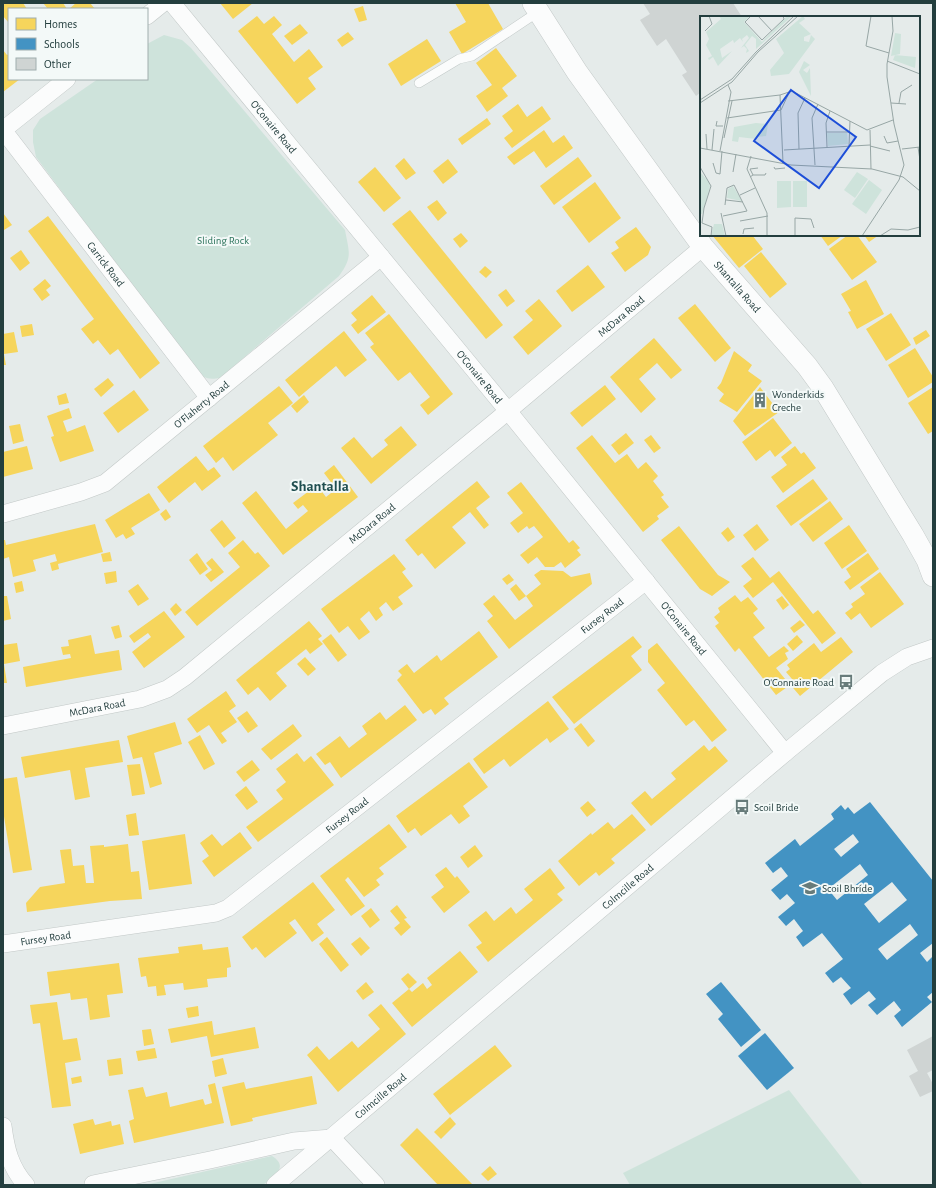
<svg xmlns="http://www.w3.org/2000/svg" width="936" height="1188" font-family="'Alegreya Sans',sans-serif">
<rect width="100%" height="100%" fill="#e5ebea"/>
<g fill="#cee3db">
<path d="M 164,35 L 182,40 L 191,48 L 345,230 C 349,252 353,257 339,276 L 220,378 C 207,380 204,378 195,369 L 36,157 L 33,142 L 33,130 L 40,119 L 98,79 L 147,79 L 147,44 Z"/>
<polygon points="789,1090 863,1185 630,1185 623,1173"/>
<path d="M 272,1156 C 290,1167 273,1177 263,1185 L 145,1185 Z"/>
</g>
<g fill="#f6d55c">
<polygon points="3,3 23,3 27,9 9,9 9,23 3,16"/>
<polygon points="43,3 63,3 67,9 48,9"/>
<polygon points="76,3 90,3 95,9 69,9"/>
<polygon points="220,3 253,3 233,19"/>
<polygon points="455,3 488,3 503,29 462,54 449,32 466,22"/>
<polygon points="363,6 367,20 359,22 354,9"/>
<polygon points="257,16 264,24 274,16 282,25 272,34 294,62 309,49 323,67 308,78 316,89 297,104 238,31"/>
<polygon points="300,24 308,33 292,45 284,36"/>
<polygon points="348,32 354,39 342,47 337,40"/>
<polygon points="427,39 441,61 401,86 388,64"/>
<polygon points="496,48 517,76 502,88 508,96 487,112 476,96 492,85 476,63"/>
<polygon points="3,50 7,55 9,54 9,79 20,79 3,92"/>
<polygon points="518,104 527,117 542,106 551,119 512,148 504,138 513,131 502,116"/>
<polygon points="487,118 491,124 462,145 458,139"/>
<polygon points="544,130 553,143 564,135 573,148 546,168 534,151 514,165 507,157"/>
<polygon points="578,157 592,176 554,205 540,186"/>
<polygon points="404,158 416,173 406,180 395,166"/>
<polygon points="448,159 458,172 443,184 433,171"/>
<polygon points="375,167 401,198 384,212 358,182"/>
<polygon points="595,182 621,218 589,243 562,207"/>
<polygon points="437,200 447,213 438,221 427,207"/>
<polygon points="410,210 503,325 486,339 392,224"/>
<polygon points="3,213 12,225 4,230 3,229"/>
<polygon points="48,216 160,363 140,379 118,349 110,355 98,340 93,344 81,329 94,319 28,231"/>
<polygon points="636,227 651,247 648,255 625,272 611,253 619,248 615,242"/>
<polygon points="461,233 468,241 460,248 453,239"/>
<polygon points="712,235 752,235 763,249 739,268"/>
<polygon points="820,235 843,235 828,246"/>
<polygon points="848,235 857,235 877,262 852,280 829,249"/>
<polygon points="864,235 879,235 869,242"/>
<polygon points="21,250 30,263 20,271 10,258"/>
<polygon points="761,252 787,284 770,298 744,266"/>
<polygon points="588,265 605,287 572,312 556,291"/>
<polygon points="485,266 492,272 486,278 479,272"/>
<polygon points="45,279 51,286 46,290 50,295 42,301 33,289"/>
<polygon points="866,280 884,314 857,329 848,312 851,311 841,294"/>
<polygon points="506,289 515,301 507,307 498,295"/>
<polygon points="372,295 386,312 358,334 351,325 357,320 351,313"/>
<polygon points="539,299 562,326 528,355 513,337 533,320 525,311"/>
<polygon points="695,304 731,348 715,362 678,318"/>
<polygon points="891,313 911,345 886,361 866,329"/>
<polygon points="389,314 453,394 428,415 420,405 430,397 410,372 398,381 370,347 374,344 365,333"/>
<polygon points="32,324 34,335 22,337 20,326"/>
<polygon points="926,330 930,336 916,345 913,338"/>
<polygon points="344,331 367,360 345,377 336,366 299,397 285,380"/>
<polygon points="14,332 18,352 4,354 6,365 3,365 3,334"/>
<polygon points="654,338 682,370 671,379 657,363 639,379 656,399 641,413 610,377"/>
<polygon points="915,348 933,377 933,382 908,398 888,365"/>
<polygon points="734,351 752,365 748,371 762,381 737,412 719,401 724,394 717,388 721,383"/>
<polygon points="108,378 114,385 101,397 94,389"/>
<polygon points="605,385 616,399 582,427 570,413"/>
<polygon points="279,386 293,403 268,423 278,435 233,471 223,457 216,463 203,446"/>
<polygon points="760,387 779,412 745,436 733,421"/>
<polygon points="933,387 933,431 928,434 908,403"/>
<polygon points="134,390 149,410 118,433 103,413"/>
<polygon points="66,393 69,403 59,405 57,396"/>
<polygon points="304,395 309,402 297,413 291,406"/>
<polygon points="69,408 72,418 63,421 67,432 85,425 94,451 60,462 51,437 54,436 47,416"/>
<polygon points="773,418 792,443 775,457 770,450 756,461 742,442"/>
<polygon points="20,424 24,441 13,444 9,426"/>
<polygon points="401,426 417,445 371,484 341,448 354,437 372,458 388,445 384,440"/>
<polygon points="626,433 634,443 619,455 611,445"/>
<polygon points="592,435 615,463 627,454 638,469 646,462 658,476 653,481 664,495 661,497 669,507 657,516 659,519 643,532 576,448"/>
<polygon points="651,435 661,448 654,453 644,440"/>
<polygon points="27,446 33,469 3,477 3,452"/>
<polygon points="795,446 801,454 804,452 816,468 783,493 771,477 787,465 781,457"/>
<polygon points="196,456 208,471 214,467 221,476 202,491 195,482 169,503 157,487"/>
<polygon points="334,465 358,497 283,555 242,503 256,491 286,529 308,511 303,505 298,509 293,503 317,485 326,497 336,489 324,473"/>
<polygon points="813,479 828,499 791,526 776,506"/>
<polygon points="477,481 490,497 476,508 489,525 484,529 470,512 452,527 466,543 435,569 422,553 418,556 405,540"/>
<polygon points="521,482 569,543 573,540 580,548 577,550 581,555 565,568 561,562 554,567 545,567 537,557 528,564 520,555 543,537 534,526 529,529 527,526 518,533 510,523 523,513 507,493"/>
<polygon points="149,493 160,510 131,528 135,534 126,539 123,534 116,538 105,520"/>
<polygon points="830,501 843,519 813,542 799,524"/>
<polygon points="166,509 171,517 165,521 160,514"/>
<polygon points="222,520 236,538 224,548 210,530"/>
<polygon points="95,524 103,552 58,564 59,569 52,571 50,563 57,561 55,554 33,560 36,571 13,577 9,557 3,559 3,540 5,540 6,545"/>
<polygon points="757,524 769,540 755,551 743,535"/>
<polygon points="849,525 867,551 842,569 824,543"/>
<polygon points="679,526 718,575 730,582 712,596 700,589 661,540"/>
<polygon points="728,527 735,537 728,542 721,533"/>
<polygon points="243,540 255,554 258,552 270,566 197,626 185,612 240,567 228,553"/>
<polygon points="110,552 112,561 103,562 101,554"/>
<polygon points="197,553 208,569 200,575 189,560"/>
<polygon points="868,553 879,569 850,590 844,582 851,577 846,569"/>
<polygon points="394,554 406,569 402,572 413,586 398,597 403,604 393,611 386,602 379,608 383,615 376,621 369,611 360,619 370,632 359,640 348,626 339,633 321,609"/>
<polygon points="753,557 770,578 779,571 813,614 818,610 836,633 822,644 773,582 753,598 743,586 752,579 741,566"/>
<polygon points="212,558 224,572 211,582 205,575 212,570 206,563"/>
<polygon points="541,570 563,571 571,577 590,573 592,584 509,649 487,621 493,616 483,604 494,595 515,620 533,606 526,596 541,584 534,575"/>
<polygon points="116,571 117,582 106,584 104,573"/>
<polygon points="880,572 904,604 871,628 860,613 851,620 845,613 853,607 851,604 865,594 860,587"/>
<polygon points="509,574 514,580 507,585 502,579"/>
<polygon points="22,581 24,591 16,593 14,583"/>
<polygon points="138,584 149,599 138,606 128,591"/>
<polygon points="516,584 526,596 519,601 510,589"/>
<polygon points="735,595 741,602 748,597 758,609 753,613 765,628 753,637 769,657 784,646 789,651 785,653 788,659 776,668 790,685 776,695 739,648 735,652 715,626 719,623 714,617 720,612 718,608"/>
<polygon points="3,596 7,596 11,619 3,621"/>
<polygon points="782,596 789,605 783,610 776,600"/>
<polygon points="176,603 182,610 175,616 170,609"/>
<polygon points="164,611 185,637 144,668 132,652 151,637 148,633 134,643 129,636"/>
<polygon points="800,620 805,625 794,633 790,628"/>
<polygon points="309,621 322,636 318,639 323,644 310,654 306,649 276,673 287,686 270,701 258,687 248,695 236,680"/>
<polygon points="119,625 122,637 115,639 111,627"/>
<polygon points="479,631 498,657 444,698 449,704 435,715 431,709 423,714 397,680 402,675 398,671 407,664 414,673 437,655 441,661"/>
<polygon points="331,634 347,655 338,662 322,641"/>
<polygon points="91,635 95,654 119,650 122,670 26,687 23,667 71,658 70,654 63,655 61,647 69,646 68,640"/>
<polygon points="797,635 803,642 793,651 787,644"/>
<polygon points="633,636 642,647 631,656 642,670 574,724 552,697"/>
<polygon points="841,637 853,652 800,696 788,682 792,679 786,672 790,669 787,665 814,643 821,652"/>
<polygon points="17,643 20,661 4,664 7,683 3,683 3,645"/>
<polygon points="657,643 727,730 712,742 694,720 686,726 657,690 665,683 648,662 648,650"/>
<polygon points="305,657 316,669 308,676 297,664"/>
<polygon points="226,691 236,706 229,711 237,722 221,733 227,741 222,744 209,725 197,733 187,719"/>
<polygon points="548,701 569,729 550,743 547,738 510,767 504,759 484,774 473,759"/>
<polygon points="405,705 417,720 341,778 330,762 325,765 316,754 340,736 349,748 367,734 362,726 380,712 386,720"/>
<polygon points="247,711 258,726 248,733 237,718"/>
<polygon points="175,722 182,744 154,753 162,784 150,788 142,757 133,759 127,736"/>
<polygon points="581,723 595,741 588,747 574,729"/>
<polygon points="293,724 302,736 271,760 261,749"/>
<polygon points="200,735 215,764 204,770 188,742"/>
<polygon points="119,740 123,762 85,768 90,797 75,800 70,770 25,778 21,757"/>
<polygon points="704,745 709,751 715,746 728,761 651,826 631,803 645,791 652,799 676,779 671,773"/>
<polygon points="297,753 304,762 311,756 334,785 258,842 246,827 283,799 276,790 286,782 276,769"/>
<polygon points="252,760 260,770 244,782 236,772"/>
<polygon points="469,762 488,787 463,806 470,816 459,824 451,814 421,836 415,828 408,833 396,816"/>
<polygon points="140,764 145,794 132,796 127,765"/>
<polygon points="17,777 32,870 13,873 3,810 3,779"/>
<polygon points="246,786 258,802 247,810 235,795"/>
<polygon points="588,801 596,810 587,817 580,808"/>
<polygon points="136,813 139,835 129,836 126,815"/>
<polygon points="632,814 646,830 611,859 615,863 599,876 596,872 579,886 558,861 591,833 592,835 608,822 614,829"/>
<polygon points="389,824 407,847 379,868 384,874 376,880 380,885 364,897 348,877 345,880 365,906 351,916 320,876"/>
<polygon points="240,832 252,848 214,877 202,861 209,856 200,843 212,834 222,846"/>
<polygon points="185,834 192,884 149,890 142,841"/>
<polygon points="128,844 131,872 139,871 142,899 110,901 27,912 26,903 40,887 65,883 60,850 71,849 73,866 84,865 86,883 94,883 90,846 104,845 104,847"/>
<polygon points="475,845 483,856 468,868 460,857"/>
<polygon points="446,867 455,878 457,876 470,892 444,913 431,897 444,887 435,875"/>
<polygon points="550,868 565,888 557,894 563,900 488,962 476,947 482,943 468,925 486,911 494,921 511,907 516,914 533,900 524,889"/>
<polygon points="313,882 335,910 317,924 324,933 312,942 295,919 289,923 297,933 265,958 256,947 252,950 242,937"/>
<polygon points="397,905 407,918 404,919 411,927 401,936 394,928 400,923 390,911"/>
<polygon points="371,908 380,920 370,928 361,916"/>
<polygon points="327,937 349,965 341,972 319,944"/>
<polygon points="360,937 370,948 361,956 351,944"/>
<polygon points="202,944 203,950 228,947 231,967 227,968 227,977 207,979 208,987 184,990 183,983 164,985 166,995 157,996 156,986 148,987 146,976 141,977 138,958 179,953 178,947"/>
<polygon points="460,951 478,972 412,1027 392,1003 409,989 412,992 423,983 427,989 432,985 427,978"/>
<polygon points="119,963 123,993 107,995 110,1017 90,1020 87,998 71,1000 70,993 50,996 47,972"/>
<polygon points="408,973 417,982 409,989 401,979"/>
<polygon points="366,982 374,992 363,1000 356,991"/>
<polygon points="57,1002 63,1040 77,1038 81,1060 65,1063 71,1106 52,1108 40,1023 33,1024 30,1005"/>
<polygon points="381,1004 406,1034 338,1092 307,1055 317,1046 329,1060 352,1041 358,1048 380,1029 368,1015"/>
<polygon points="198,1006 199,1016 188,1018 186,1008"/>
<polygon points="212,1021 214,1035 255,1027 259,1048 211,1057 207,1036 171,1043 168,1029"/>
<polygon points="151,1029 154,1044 144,1046 142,1030"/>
<polygon points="495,1045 512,1066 450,1115 433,1094"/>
<polygon points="155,1048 157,1058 138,1061 136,1051"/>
<polygon points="121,1058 123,1074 109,1076 107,1060"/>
<polygon points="223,1058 227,1074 215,1077 212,1061"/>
<polygon points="81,1076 82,1082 72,1084 71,1078"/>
<polygon points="312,1076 317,1104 252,1118 253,1121 231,1126 222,1087 244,1082 246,1089"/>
<polygon points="215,1083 224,1123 134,1143 129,1121 134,1119 128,1090 143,1087 146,1097 167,1092 170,1107 203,1099 205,1105 212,1103 208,1085"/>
<polygon points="450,1117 456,1124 441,1139 434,1132"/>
<polygon points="93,1119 95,1125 111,1121 112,1126 120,1124 124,1144 80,1154 73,1124"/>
<polygon points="417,1128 433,1144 473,1185 438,1185 400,1145"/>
<polygon points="490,1166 497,1174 488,1181 481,1174"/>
</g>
<g fill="#4393c3" fill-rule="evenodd">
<path d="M 870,802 L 933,881 L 933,943 L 920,953 L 927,962 L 933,956 L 933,992 L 927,997 L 932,1002 L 902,1027 L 894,1016 L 901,1010 L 894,1001 L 877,1015 L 868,1005 L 876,999 L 869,991 L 851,1005 L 843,994 L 851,988 L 841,977 L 833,983 L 825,973 L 843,959 L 822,933 L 803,947 L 796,937 L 803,931 L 794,919 L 786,926 L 778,917 L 795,903 L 787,894 L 780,900 L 771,890 L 788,876 L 781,867 L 773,873 L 765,863 L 795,839 L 800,846 L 834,819 L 831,814 L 841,805 L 845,810 L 848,807 L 854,814 ZM 853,834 L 859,842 L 841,857 L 834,849 ZM 860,864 L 868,875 L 837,900 L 828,889 ZM 892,882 L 907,900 L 879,923 L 864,904 ZM 910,924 L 918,935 L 887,960 L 878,949 Z"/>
<polygon points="721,982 761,1030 741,1047 718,1019 723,1014 706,994"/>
<polygon points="765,1033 794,1068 767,1090 738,1056"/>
</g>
<g fill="#cfd4d3">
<polygon points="643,3 733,3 742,17 701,17 701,92 696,96 682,75 687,72 666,39 657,46 640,20 650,14"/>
<polygon points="933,1036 933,1070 927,1073 933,1084 933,1091 920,1097 909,1076 918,1071 907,1050"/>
</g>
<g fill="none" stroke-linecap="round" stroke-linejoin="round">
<defs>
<polyline id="service" points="419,83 459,59 472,56 538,12"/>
<g id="minor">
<path id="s1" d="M 172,3 L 508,411 L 785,753"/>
<polyline points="147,16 163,3"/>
<path id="s2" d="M 3,130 L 209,398"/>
<polyline points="3,130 67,79"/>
<path id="s3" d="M 3,514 L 81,492 L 105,483 L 381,257"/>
<path id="s4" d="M 3,726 L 140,699 L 167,689 L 185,677 L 496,421 L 703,247"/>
<path id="s5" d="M 3,944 L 216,913 L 228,908 L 646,581"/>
<path d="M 3,1126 C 6,1149 10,1167 26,1185"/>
<polyline points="93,1184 210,1160 294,1141 332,1138 376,1185"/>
<path id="s6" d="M 275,1185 L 785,753 L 882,673 L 907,657 L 933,648"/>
</g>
<g id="tertiary">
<path id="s7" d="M 533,3 L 577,72 L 703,247 L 807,366 L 823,388 L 913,535 L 927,560 L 933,576"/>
</g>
</defs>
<use href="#service" stroke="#c2c8c7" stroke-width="10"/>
<use href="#minor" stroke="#c2c8c7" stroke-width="18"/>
<use href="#tertiary" stroke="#c2c8c7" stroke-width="22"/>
<use href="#service" stroke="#fbfcfc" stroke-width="9"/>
<use href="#minor" stroke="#fbfcfc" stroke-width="17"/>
<use href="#tertiary" stroke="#fbfcfc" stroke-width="21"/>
</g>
<defs>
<symbol id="building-bare" viewBox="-9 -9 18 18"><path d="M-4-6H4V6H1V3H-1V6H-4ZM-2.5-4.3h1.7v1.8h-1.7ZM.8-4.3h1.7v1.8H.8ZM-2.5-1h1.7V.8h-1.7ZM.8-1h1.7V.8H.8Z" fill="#677b7a" stroke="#f3f9f8" stroke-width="2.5" paint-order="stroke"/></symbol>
<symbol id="bus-bare" viewBox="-9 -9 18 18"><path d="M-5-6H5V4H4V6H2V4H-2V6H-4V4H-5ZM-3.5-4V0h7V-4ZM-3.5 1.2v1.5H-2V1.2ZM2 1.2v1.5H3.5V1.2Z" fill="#677b7a" stroke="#f3f9f8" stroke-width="2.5" paint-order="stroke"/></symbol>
<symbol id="school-bare" viewBox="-9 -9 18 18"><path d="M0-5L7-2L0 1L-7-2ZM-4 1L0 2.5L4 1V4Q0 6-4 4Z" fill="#677b7a" stroke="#f3f9f8" stroke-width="2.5" paint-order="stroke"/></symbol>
</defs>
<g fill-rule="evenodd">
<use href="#building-bare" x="749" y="389" width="22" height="22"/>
<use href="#bus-bare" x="835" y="671" width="22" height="22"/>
<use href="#bus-bare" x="731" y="796" width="22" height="22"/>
<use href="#school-bare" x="799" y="877" width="22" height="22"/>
</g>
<g text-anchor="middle" stroke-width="4" stroke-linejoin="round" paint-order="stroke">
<g font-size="11" fill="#233e3e" stroke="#f3f9f8">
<text dy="4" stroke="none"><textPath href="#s1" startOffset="160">O'Conaire Road</textPath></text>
<text dy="4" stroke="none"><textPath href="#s2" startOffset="169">Carrick Road</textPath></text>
<text dy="4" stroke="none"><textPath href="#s7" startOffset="350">Shantalla Road</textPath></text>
<text dy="4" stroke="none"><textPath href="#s4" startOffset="756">McDara Road</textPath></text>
<text dy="4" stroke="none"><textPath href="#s1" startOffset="484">O'Conaire Road</textPath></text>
<text dy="4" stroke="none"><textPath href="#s3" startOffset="231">O'Flaherty Road</textPath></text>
<text dy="4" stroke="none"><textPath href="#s4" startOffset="432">McDara Road</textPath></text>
<text dy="4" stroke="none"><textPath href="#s5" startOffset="703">Fursey Road</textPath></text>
<text dy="4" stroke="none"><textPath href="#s1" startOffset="808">O'Conaire Road</textPath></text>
<text dy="4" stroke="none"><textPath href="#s4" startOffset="96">McDara Road</textPath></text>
<text dy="4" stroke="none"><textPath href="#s5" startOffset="379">Fursey Road</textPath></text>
<text dy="4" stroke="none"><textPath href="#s6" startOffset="462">Colmcille Road</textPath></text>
<text dy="4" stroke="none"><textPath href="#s5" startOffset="43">Fursey Road</textPath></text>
<text dy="4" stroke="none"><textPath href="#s6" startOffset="138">Colmcille Road</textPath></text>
</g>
<g font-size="11" fill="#2d745c" stroke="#f3f9f8">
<text x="223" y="244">Sliding Rock</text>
</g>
<g font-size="11" fill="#233e3e" stroke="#f3f9f8" text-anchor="start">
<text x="772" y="398">Wonderkids<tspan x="772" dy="13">Creche</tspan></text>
<text x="834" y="686" text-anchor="end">O'Connaire Road</text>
<text x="754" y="811">Scoil Bride</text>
<text x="822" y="892">Scoil Bhríde</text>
</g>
<g font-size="15" font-weight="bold" fill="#1f4e50" stroke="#f3f9f8">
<text x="320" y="491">Shantalla</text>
</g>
</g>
<g transform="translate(700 16)">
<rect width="220" height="220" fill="#e5ebea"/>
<path d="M 19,0 L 50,0 L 44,6 L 62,26 L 87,0 L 92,0 L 56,33 L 56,23 L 52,20 L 45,29 L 49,35 L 46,37 L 47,33 L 44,30 L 41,32 L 49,22 L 47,19 L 42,23 L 43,26 L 40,22 L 34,27 L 33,24 L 20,33 L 22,42 L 32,35 L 18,50 L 13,41 L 9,44 L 8,42 L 12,40 L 6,29 L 9,23 L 6,16 L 21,3 ZM 103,0 L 105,3 L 99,7 L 111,18 L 104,21 L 104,25 L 109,26 L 111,19 L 115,23 L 89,58 L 71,60 L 70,54 L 84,37 L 76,23 ZM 195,17 L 201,18 L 200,38 L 191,40 ZM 195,39 L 216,41 L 215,52 L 193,44 ZM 104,45 L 110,49 L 103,54 L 107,57 L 110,52 L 111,80 L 99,56 ZM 56,107 L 68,108 L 66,120 L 55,121 L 56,123 L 39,121 L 38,126 L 32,125 L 34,111 ZM 127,117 L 147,117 L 148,128 L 128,130 ZM 0,156 L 9,166 L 10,171 L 2,198 L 0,198 ZM 157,156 L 168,163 L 155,182 L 144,174 ZM 169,164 L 182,174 L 166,198 L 152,188 ZM 77,165 L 91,165 L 91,191 L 77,192 ZM 93,165 L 107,165 L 107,191 L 93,191 ZM 33,170 L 42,185 L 41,185 L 27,182 L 28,173 ZM 14,208 L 22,208 L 25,220 L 11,220 Z" fill="#cee3db"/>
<path fill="none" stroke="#97a6a5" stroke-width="1" d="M 51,0 L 45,6 L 62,24 L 84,3 L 83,0M 58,0 L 72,15M 171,0 L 166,30 L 189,37M 5,15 L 12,8 L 9,0M 187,45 L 220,58M 80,79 L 92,75 L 167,114 L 193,104M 80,79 L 83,147M 0,84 L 32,63 L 56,36 L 94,0M 28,85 L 80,79M 0,87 L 32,66 L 58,36 L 98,0M 191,87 L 206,88M 199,87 L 201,76 L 212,69M 27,102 L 81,94 L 88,79M 17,105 L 16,110 L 23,110M 170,114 L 171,153M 126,116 L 149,116M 6,118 L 7,133M 184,120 L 187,127 L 198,125M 24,122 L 32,85M 149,130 L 150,105M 170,130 L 190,135M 127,131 L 126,107 L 130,95M 218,131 L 220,144M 0,132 L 91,149 L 172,153 L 203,161 L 220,175M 99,133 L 98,97 L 105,82M 202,133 L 220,131M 12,134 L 14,113M 84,134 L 170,129M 20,135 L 31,76 L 28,69M 51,140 L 47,153 L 67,197 L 67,220M 13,147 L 16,157 L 20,158 L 22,135M 115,149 L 112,102 L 118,88M 0,151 L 11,170 L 4,192 L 2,207M 74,151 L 75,153 L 85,152M 33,156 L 36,138M 53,159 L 65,159 L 66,157M 50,161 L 53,159 L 50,153 L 58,152M 40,179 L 55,172M 26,184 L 43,186M 21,197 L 26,220M 23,200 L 47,195 L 34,169 L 27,172 L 25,189M 40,205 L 68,200M 2,207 L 12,211 L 11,220M 43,218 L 44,213 L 54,212M 95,220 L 95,202 L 111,203 L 114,212M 162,220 L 199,164 L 204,149 L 194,108 L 187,61 L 187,48 L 193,15 L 192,0M 180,220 L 191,213 L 208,214 L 220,211"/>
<path fill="#1d4ed8" fill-opacity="0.15" stroke="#1d4ed8" stroke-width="2" d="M 91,74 L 156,121 L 119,172 L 54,125 Z"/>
<rect width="220" height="220" fill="none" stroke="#233e3e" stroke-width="2"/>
</g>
<rect width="936" height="1188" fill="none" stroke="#233e3e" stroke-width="8"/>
<rect x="8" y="8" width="140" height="72" fill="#f3f9f8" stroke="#a0aeae"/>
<rect x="16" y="18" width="20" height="12" fill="#f6d55c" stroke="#a0aeae"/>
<text x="44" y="28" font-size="12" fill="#233e3e">Homes</text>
<rect x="16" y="38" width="20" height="12" fill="#4393c3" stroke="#a0aeae"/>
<text x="44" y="48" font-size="12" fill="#233e3e">Schools</text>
<rect x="16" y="58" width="20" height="12" fill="#cfd4d3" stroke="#a0aeae"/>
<text x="44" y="68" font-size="12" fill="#233e3e">Other</text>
</svg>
